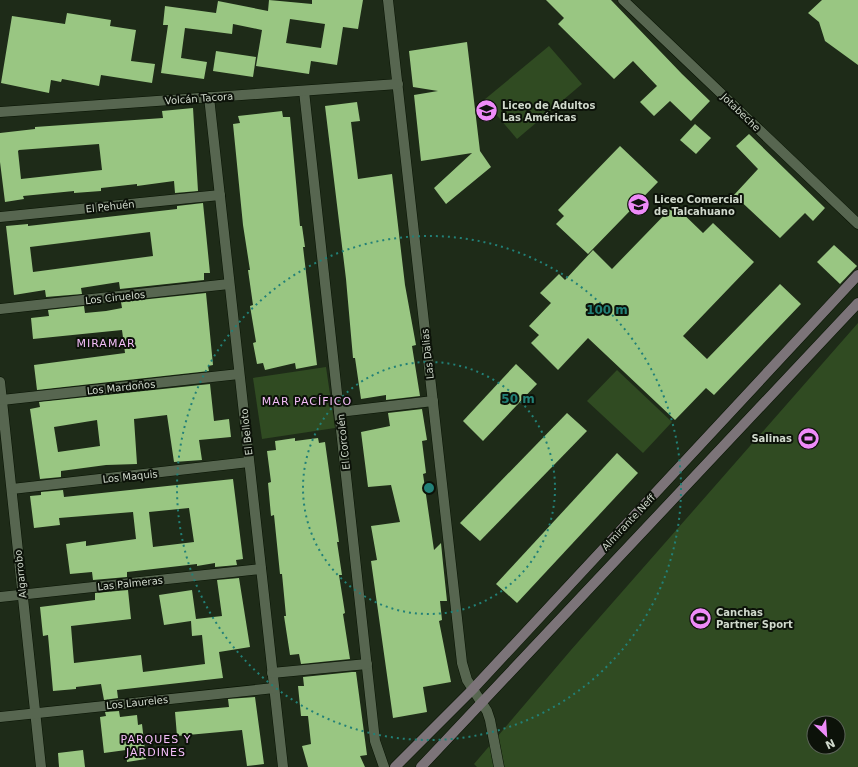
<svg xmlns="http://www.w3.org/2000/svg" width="858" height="767" font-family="'DejaVu Sans',sans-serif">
<rect width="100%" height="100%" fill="#1e2b18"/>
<g fill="#304b22" fill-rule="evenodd">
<polygon points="549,46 582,84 517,139 484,100"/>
<path d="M 858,323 L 858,767 L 477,767 L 474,764 L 571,650 ZM 814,723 L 838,723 L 838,747 L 814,747 Z"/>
<polygon points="326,367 335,428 262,439 253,378"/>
<polygon points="617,370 672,422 643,453 587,401"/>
</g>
<g fill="#99c682" fill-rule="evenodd">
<path d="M 269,0 L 312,4 L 312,0 L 363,0 L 358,29 L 343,27 L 337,65 L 311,61 L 309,74 L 256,66 L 262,30 L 233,24 L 232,34 L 185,28 L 181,58 L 207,62 L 204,79 L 161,73 L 168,25 L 163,25 L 165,6 L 216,13 L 218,1 L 268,11 ZM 290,19 L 325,24 L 321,48 L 286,43 Z"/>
<polygon points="546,0 611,0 682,74 710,101 691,121 670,101 654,116 640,102 657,86 633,61 614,79 558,24 564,18"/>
<polygon points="822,0 858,0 858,65 825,41 819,22 808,13"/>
<polygon points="67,13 111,20 110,26 136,30 131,61 155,64 152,83 101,75 99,86 62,79 61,82 51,80 49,93 1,83 12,16 65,24"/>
<polygon points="467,42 480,151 491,167 446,204 434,188 472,153 421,161 414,95 438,91 413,87 409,51"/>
<polygon points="216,51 256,57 253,77 213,71"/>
<polygon points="357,102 360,121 351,122 358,179 392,174 405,285 416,345 412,346 420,396 386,400 386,395 361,399 355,358 353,358 346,279 325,106"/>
<path d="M 193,108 L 198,191 L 175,193 L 174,181 L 137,186 L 137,184 L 101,188 L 101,191 L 74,193 L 74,191 L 23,196 L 24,199 L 5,202 L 0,162 L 0,133 L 35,129 L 35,127 L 163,118 L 162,111 ZM 99,144 L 102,170 L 21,179 L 18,151 L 19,150 Z"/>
<polygon points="282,111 283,117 290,117 300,226 302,226 305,247 303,247 317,365 296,369 295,363 265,370 263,363 257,364 253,343 256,342 250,306 253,305 248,270 250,270 243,225 233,124 240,123 238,116"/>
<polygon points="695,124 711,138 696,154 680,140"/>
<polygon points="749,134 825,208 813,221 805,213 780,238 734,195 758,169 736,146"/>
<polygon points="620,146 658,182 588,254 556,224 564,216 558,210"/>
<path d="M 203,203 L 210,273 L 204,273 L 204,280 L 120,289 L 119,282 L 81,288 L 82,294 L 46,297 L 45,290 L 14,295 L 6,226 L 28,224 L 28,226 L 177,209 L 177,206 ZM 150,232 L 153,256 L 33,272 L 30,247 Z"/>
<polygon points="674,205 703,233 713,223 754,262 683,336 707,359 780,284 801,304 714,395 706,388 675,420 588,338 558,370 531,343 539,335 529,326 551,303 540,293 559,274 565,280 593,250 612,269"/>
<polygon points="834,245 857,266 840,284 817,262"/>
<polygon points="206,293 213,365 208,366 209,371 37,390 34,365 125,353 122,330 33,339 31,318 49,316 48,310 84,306 85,313 106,311 122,308 121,302"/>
<polygon points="516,364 537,384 483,441 463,421"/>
<path d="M 210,384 L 214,421 L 229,419 L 231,437 L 199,440 L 202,460 L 174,462 L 167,415 L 134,419 L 137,464 L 106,465 L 61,471 L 61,477 L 40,479 L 30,409 L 40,407 L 39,402 ZM 97,420 L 100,446 L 58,452 L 54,427 Z"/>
<polygon points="422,409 427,440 422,441 426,473 423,474 434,550 441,543 443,563 447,601 440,601 442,620 439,621 451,682 423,687 427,712 393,718 371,561 377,560 371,526 400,522 391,485 368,487 361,432 390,426 388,413"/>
<polygon points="567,413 587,431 480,541 460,523"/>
<polygon points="295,438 295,441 318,438 319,443 325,442 339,542 337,542 342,575 339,575 345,613 343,614 350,659 301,664 299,654 290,655 284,616 286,616 282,574 280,574 274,515 271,516 268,483 271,482 267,451 276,450 275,441"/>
<polygon points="617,453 638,473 517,603 496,584"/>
<path d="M 233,479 L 243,559 L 236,560 L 237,565 L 215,567 L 215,563 L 197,566 L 197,564 L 127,572 L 127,577 L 93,580 L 92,572 L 70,574 L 66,544 L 86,541 L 86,546 L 136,539 L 133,512 L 59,518 L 60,525 L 34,528 L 30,496 L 41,495 L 41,492 L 63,490 L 64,497 ZM 189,508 L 194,542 L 153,547 L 149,512 Z"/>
<polygon points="239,578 250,647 219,652 223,678 117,690 118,698 104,700 101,684 76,687 76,689 53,691 48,635 43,636 40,607 95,600 95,593 128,590 131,619 71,626 74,663 141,655 143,672 205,664 202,635 192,636 191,621 164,625 159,595 192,590 196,619 222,616 217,580"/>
<polygon points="352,672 356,672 367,755 360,756 365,767 308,767 302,746 311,744 308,716 301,716 298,686 304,686 303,677"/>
<polygon points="255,697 264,764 247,766 242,730 177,736 175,712 229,707 228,699"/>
<polygon points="119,711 120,717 137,715 138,725 142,724 146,759 127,762 126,750 104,753 100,717 106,716 105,712"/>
<polygon points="83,750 85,767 59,767 58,753"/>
</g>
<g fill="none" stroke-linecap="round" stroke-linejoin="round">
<defs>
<g id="street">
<polyline points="388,0 462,663 467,680 487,711 490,720 499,767"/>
<polyline points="623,0 858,224"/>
<polyline points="304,91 375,741 384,767"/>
<polyline points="209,97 283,767"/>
<polyline points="0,112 398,84"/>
<polyline points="0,217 220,195"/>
<polyline points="0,309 229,284"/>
<polyline points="0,382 41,767"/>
<polyline points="2,400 239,374"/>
<polyline points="339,412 433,401"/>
<polyline points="12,489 249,462"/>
<polyline points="0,597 261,569"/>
<polyline points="272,673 367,664"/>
<polyline points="0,717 274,688"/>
</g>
<g id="secondary">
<polyline points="395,767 472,690 858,275"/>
<polyline points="421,767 858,303"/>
</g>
</defs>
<use href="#street" stroke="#081303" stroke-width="11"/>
<use href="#secondary" stroke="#081303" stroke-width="11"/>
<use href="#street" stroke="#576650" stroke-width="10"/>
<use href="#secondary" stroke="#7c7479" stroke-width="10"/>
</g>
<g fill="none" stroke="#228077" stroke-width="2" stroke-dasharray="2 4">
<circle cx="429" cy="488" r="126"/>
<circle cx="429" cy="488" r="252"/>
</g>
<defs>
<symbol id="school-disc" viewBox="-11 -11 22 22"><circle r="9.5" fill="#ee8bf8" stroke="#0c1209"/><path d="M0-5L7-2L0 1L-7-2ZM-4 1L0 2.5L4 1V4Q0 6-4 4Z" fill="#111"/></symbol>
<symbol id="stadium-disc" viewBox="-11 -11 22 22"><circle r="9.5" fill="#ee8bf8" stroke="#0c1209"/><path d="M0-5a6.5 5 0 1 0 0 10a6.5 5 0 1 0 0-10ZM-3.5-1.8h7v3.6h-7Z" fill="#111"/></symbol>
</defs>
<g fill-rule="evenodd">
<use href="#school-disc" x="474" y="98" width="25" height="25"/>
<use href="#school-disc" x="626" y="192" width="25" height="25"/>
<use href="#stadium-disc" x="796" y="426" width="25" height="25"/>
<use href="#stadium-disc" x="688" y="606" width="25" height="25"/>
</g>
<g text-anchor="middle" stroke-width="4" stroke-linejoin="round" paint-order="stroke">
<g font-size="10" fill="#d0d9cc" stroke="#0c1209">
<text transform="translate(199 98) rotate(-4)" y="4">Volcán Tacora</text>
<text transform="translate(741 112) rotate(44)" y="4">Jotabeche</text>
<text transform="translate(110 206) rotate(-6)" y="4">El Pehuén</text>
<text transform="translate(115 297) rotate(-6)" y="4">Los Ciruelos</text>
<text transform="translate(427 354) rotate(-96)" y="4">Las Dalias</text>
<text transform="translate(121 387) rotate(-6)" y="4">Los Mardoños</text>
<text transform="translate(246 432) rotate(-96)" y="4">El Belloto</text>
<text transform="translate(343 442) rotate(-96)" y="4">El Corcolén</text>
<text transform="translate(130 476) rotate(-6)" y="4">Los Maquis</text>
<text transform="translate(628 522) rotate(-47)" y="4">Almirante Neff</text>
<text transform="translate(20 574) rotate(-96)" y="4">Algarrobo</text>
<text transform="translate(130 583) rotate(-6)" y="4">Las Palmeras</text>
<text transform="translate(137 702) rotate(-6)" y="4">Los Laureles</text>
</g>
<g font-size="10" font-weight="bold" fill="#d0d9cc" stroke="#0c1209" text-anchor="start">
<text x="502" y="109">Liceo de Adultos<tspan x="502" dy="12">Las Américas</tspan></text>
<text x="654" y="203">Liceo Comercial<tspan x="654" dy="12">de Talcahuano</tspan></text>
<text x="792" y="442" text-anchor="end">Salinas</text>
<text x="716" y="616">Canchas<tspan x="716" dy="12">Partner Sport</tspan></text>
</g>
<g font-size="11" letter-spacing="1" fill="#f5befa" stroke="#0c1209">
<text x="106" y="347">MIRAMAR</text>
<text x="307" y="405">MAR PACÍFICO</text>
<text x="156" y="743">PARQUES Y<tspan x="156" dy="13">JARDINES</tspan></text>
</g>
</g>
<circle cx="429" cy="488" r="6" fill="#228077" stroke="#0c1209" stroke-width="2"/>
<g font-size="12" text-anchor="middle" font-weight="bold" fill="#228077" stroke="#0c1209" stroke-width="4" stroke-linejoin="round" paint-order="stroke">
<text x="607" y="314">100 m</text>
<text x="518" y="403">50 m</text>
</g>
<g transform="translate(826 735) rotate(155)"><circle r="19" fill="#0c1209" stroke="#5a6257"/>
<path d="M0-3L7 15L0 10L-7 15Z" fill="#ee8bf8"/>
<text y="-6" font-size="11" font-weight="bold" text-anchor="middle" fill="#d0d9cc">N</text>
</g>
</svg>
